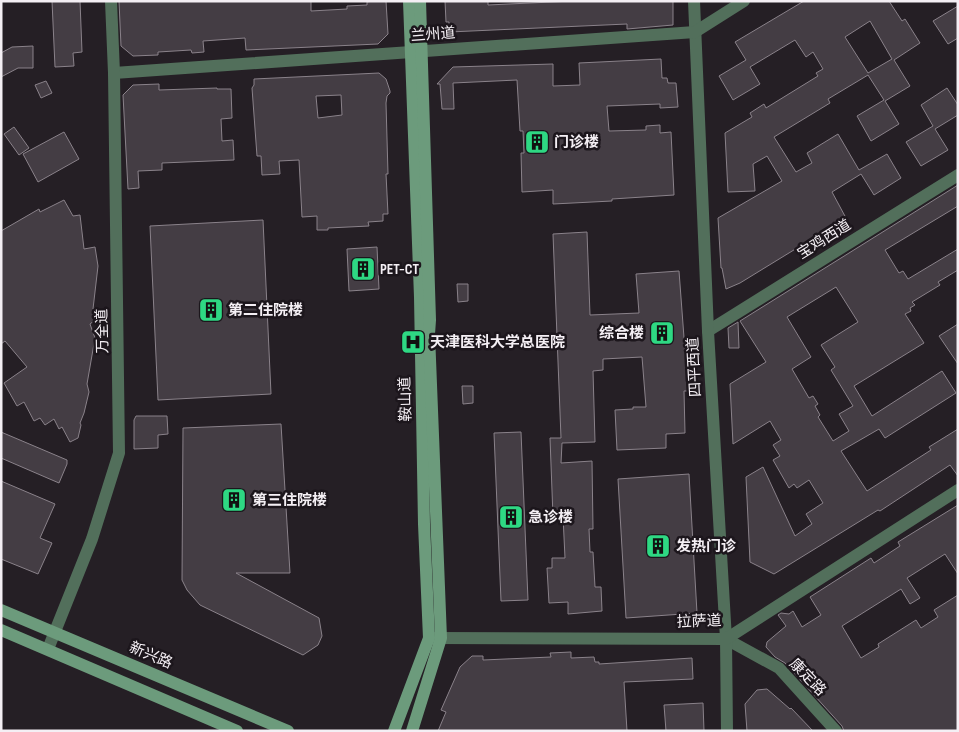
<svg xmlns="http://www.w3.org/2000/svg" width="959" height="732" font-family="'Sofia Sans Condensed','Noto Sans SC',sans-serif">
<rect width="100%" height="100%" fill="#251f25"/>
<g fill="#443d44" stroke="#8a828a" fill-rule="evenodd">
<polygon points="52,1 80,1 82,52 73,53 74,66 55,67"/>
<polygon points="119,1 311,1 311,11 347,9 347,6 367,5 367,2 373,1 386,1 388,34 378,44 246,50 245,38 203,41 204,52 192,53 191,50 158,52 158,55 133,56 121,46"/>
<polygon points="445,1 488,1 488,5 573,1 673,1 673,25 627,29 627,24 449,32 449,22 446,22"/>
<path d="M 804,1 L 889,1 L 902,21 L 905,19 L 920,43 L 894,60 L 910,86 L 885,101 L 899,124 L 871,141 L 857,116 L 884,100 L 868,75 L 828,99 L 830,103 L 774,137 L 796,172 L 812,163 L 807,153 L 838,134 L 859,170 L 887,154 L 901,178 L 874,195 L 861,174 L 832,192 L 846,218 L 740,283 L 726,289 L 722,268 L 721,268 L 718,218 L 782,181 L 767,156 L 753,164 L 755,191 L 728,192 L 725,133 L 752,117 L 750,113 L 764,104 L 766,108 L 818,76 L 816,73 L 823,69 L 813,52 L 806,57 L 795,40 L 750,67 L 760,84 L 733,100 L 719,76 L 746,60 L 735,42 ZM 870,21 L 892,59 L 868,73 L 845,37 Z"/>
<polygon points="958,6 958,38 948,44 933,21"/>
<polygon points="33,46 33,68 18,68 1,77 1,53 12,47"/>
<polygon points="661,59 662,78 667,78 668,83 676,83 678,107 660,108 660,104 607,106 609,131 646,130 646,126 660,125 660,133 671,132 674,195 612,199 612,201 553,204 553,190 522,192 521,153 524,153 523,131 520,131 517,80 453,83 454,109 442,109 440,84 437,84 453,67 553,64 553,86 580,85 579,63"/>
<path d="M 379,73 L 386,79 L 390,91 L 390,93 L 387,96 L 386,103 L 388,174 L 386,174 L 388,214 L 383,214 L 383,221 L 368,222 L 369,226 L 328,228 L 328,230 L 317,230 L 317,216 L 302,217 L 299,160 L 279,161 L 280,174 L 262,175 L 261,156 L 257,156 L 252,88 L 254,85 L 254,79 ZM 341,95 L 342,115 L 318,118 L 316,96 Z"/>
<polygon points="46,81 52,93 41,98 35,85"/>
<polygon points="159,84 159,90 217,88 217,89 231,89 232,118 221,119 222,141 233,140 234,160 162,163 162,170 138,171 139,188 128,189 123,95 133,85"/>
<polygon points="947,88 958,105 958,115 935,129 948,150 921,166 906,142 933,126 921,105"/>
<polygon points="14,127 29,148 19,155 4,134"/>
<polygon points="64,132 79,159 38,182 23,154"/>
<path d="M 958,185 L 958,206 L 885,250 L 899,273 L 903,271 L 908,279 L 958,249 L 958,270 L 938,282 L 940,285 L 912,302 L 915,305 L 910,308 L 911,311 L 905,314 L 924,343 L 854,386 L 872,416 L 942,371 L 956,393 L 885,438 L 879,429 L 841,451 L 867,491 L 931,450 L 929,447 L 958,429 L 958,476 L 950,465 L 880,511 L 878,510 L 774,574 L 750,562 L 746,477 L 763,467 L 795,536 L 812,524 L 806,514 L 823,503 L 809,480 L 797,488 L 794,484 L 789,488 L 773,460 L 780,456 L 773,445 L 781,440 L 770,421 L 733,444 L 730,384 L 766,362 L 740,321 ZM 836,287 L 858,322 L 821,345 L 835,367 L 831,370 L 853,406 L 839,414 L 849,431 L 833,441 L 818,417 L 820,415 L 815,406 L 818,404 L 813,396 L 809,398 L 792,369 L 811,357 L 787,317 Z"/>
<polygon points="64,200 73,216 80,215 84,249 95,247 98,266 93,309 95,308 95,320 90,324 95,338 87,384 89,392 84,413 80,423 81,425 78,438 70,442 62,427 59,429 54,419 45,425 40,418 34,421 24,402 17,406 4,383 27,367 5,341 1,344 1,231 39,209 40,212"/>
<polygon points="263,220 271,394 158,400 150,226"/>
<polygon points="587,232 590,315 639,313 636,274 679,271 688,391 684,391 685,433 666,434 666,448 617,450 615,410 633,409 633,407 646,407 642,357 603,359 603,370 593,371 595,442 562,443 561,463 592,461 593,529 589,529 590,552 593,552 595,587 601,587 602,611 568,614 568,602 549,603 547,568 552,568 552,558 565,558 563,516 553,517 550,438 561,438 553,234"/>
<polygon points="377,247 379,289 349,291 347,249"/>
<polygon points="457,284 468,284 468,301 458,302"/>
<polygon points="738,322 739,348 729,348 728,328"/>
<polygon points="958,324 958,364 939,336"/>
<polygon points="462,386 473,386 473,403 463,404"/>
<polygon points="136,416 167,416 168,434 158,435 158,448 134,449 134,420"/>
<polygon points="281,424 290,573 236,573 319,618 322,636 318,645 303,655 200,605 187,590 182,580 183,428"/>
<polygon points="1,432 67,460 67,464 59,483 1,458"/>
<polygon points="521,432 528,600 501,601 494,433"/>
<polygon points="689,474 697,613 626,618 618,479"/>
<polygon points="1,481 55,504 40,538 52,543 38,574 1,559"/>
<polygon points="958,505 958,574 945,554 907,578 920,598 910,604 901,589 842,626 861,658 879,647 878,644 916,620 921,628 938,617 934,610 958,595 958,731 844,731 842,726 785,663 775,657 766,647 767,642 786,626 778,615 781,613 789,614 793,611 802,627 821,615 810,597 871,558 874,563 900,546 898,542"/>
<polygon points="571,652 571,658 594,657 595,662 599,662 599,664 692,658 693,679 624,682 627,731 438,731 446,712 441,710 460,667 472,656 483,656 483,660 551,657 550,653"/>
<polygon points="767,689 790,709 791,708 813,731 747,731 745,704 757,690"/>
<polygon points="703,703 704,731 666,731 664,705"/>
</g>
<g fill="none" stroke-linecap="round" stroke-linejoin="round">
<g stroke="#526f5b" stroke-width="12">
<polyline points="708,331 958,175"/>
<polyline points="726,639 779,668 836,731"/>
</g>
<g stroke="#526f5b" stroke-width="12">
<polyline points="694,1 708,331 726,639 727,731"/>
<polyline points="114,73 695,32 744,1"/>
<polyline points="432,638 726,639 958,490"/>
<polyline points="48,649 92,539 119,453 114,73 111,1"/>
</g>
<g stroke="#6c9b7c" stroke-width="12">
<polyline points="1,610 288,731"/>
<polyline points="1,630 237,731"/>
<polyline points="394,731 429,638 424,524 420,297 409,1"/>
<polyline points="412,731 441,638 429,334 430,320 420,1"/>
</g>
</g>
<defs>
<symbol id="building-square" viewBox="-11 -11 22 22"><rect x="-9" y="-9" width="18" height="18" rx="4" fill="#2ed883" stroke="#1c161c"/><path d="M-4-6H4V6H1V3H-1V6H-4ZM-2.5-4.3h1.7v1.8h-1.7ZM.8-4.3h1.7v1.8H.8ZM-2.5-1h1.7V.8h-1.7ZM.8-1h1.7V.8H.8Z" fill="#111"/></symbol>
<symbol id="hospital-square" viewBox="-11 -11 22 22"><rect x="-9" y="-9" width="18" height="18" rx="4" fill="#2ed883" stroke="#1c161c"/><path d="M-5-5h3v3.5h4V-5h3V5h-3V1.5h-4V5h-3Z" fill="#111"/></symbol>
</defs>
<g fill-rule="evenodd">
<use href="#building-square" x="523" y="128" width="28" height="28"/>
<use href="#building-square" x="349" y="255" width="28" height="28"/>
<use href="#building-square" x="197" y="296" width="28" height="28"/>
<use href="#building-square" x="648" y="319" width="28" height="28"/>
<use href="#hospital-square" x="399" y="328" width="28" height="28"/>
<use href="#building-square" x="220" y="486" width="28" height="28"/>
<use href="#building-square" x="497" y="503" width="28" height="28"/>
<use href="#building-square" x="644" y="532" width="28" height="28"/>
</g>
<g text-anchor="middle" stroke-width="5" stroke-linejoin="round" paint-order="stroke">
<g font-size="15" fill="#f4eff4" stroke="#1c161c">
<text transform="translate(433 34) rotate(-4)" y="5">兰州道</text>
<text transform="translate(824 239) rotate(-32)" y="5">宝鸡西道</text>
<text transform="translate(102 331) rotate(-91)" y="5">万全道</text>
<text transform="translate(694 367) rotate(-93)" y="5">四平西道</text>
<text transform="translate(405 399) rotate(-91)" y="5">鞍山道</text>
<text transform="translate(699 621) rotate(-2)" y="5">拉萨道</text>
<text transform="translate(151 655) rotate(23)" y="5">新兴路</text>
<text transform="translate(808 677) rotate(46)" y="5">康定路</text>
</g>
<g font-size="15" font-weight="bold" fill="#f4eff4" stroke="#1c161c" text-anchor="start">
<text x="554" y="147">门诊楼</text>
<text x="380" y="274">PET-CT</text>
<text x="228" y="315">第二住院楼</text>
<text x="644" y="338" text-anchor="end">综合楼</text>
<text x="430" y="347">天津医科大学总医院</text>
<text x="252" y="505">第三住院楼</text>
<text x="528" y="522">急诊楼</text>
<text x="676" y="551">发热门诊</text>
</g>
</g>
<rect width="959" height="732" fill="none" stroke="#f4eff4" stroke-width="5"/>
</svg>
